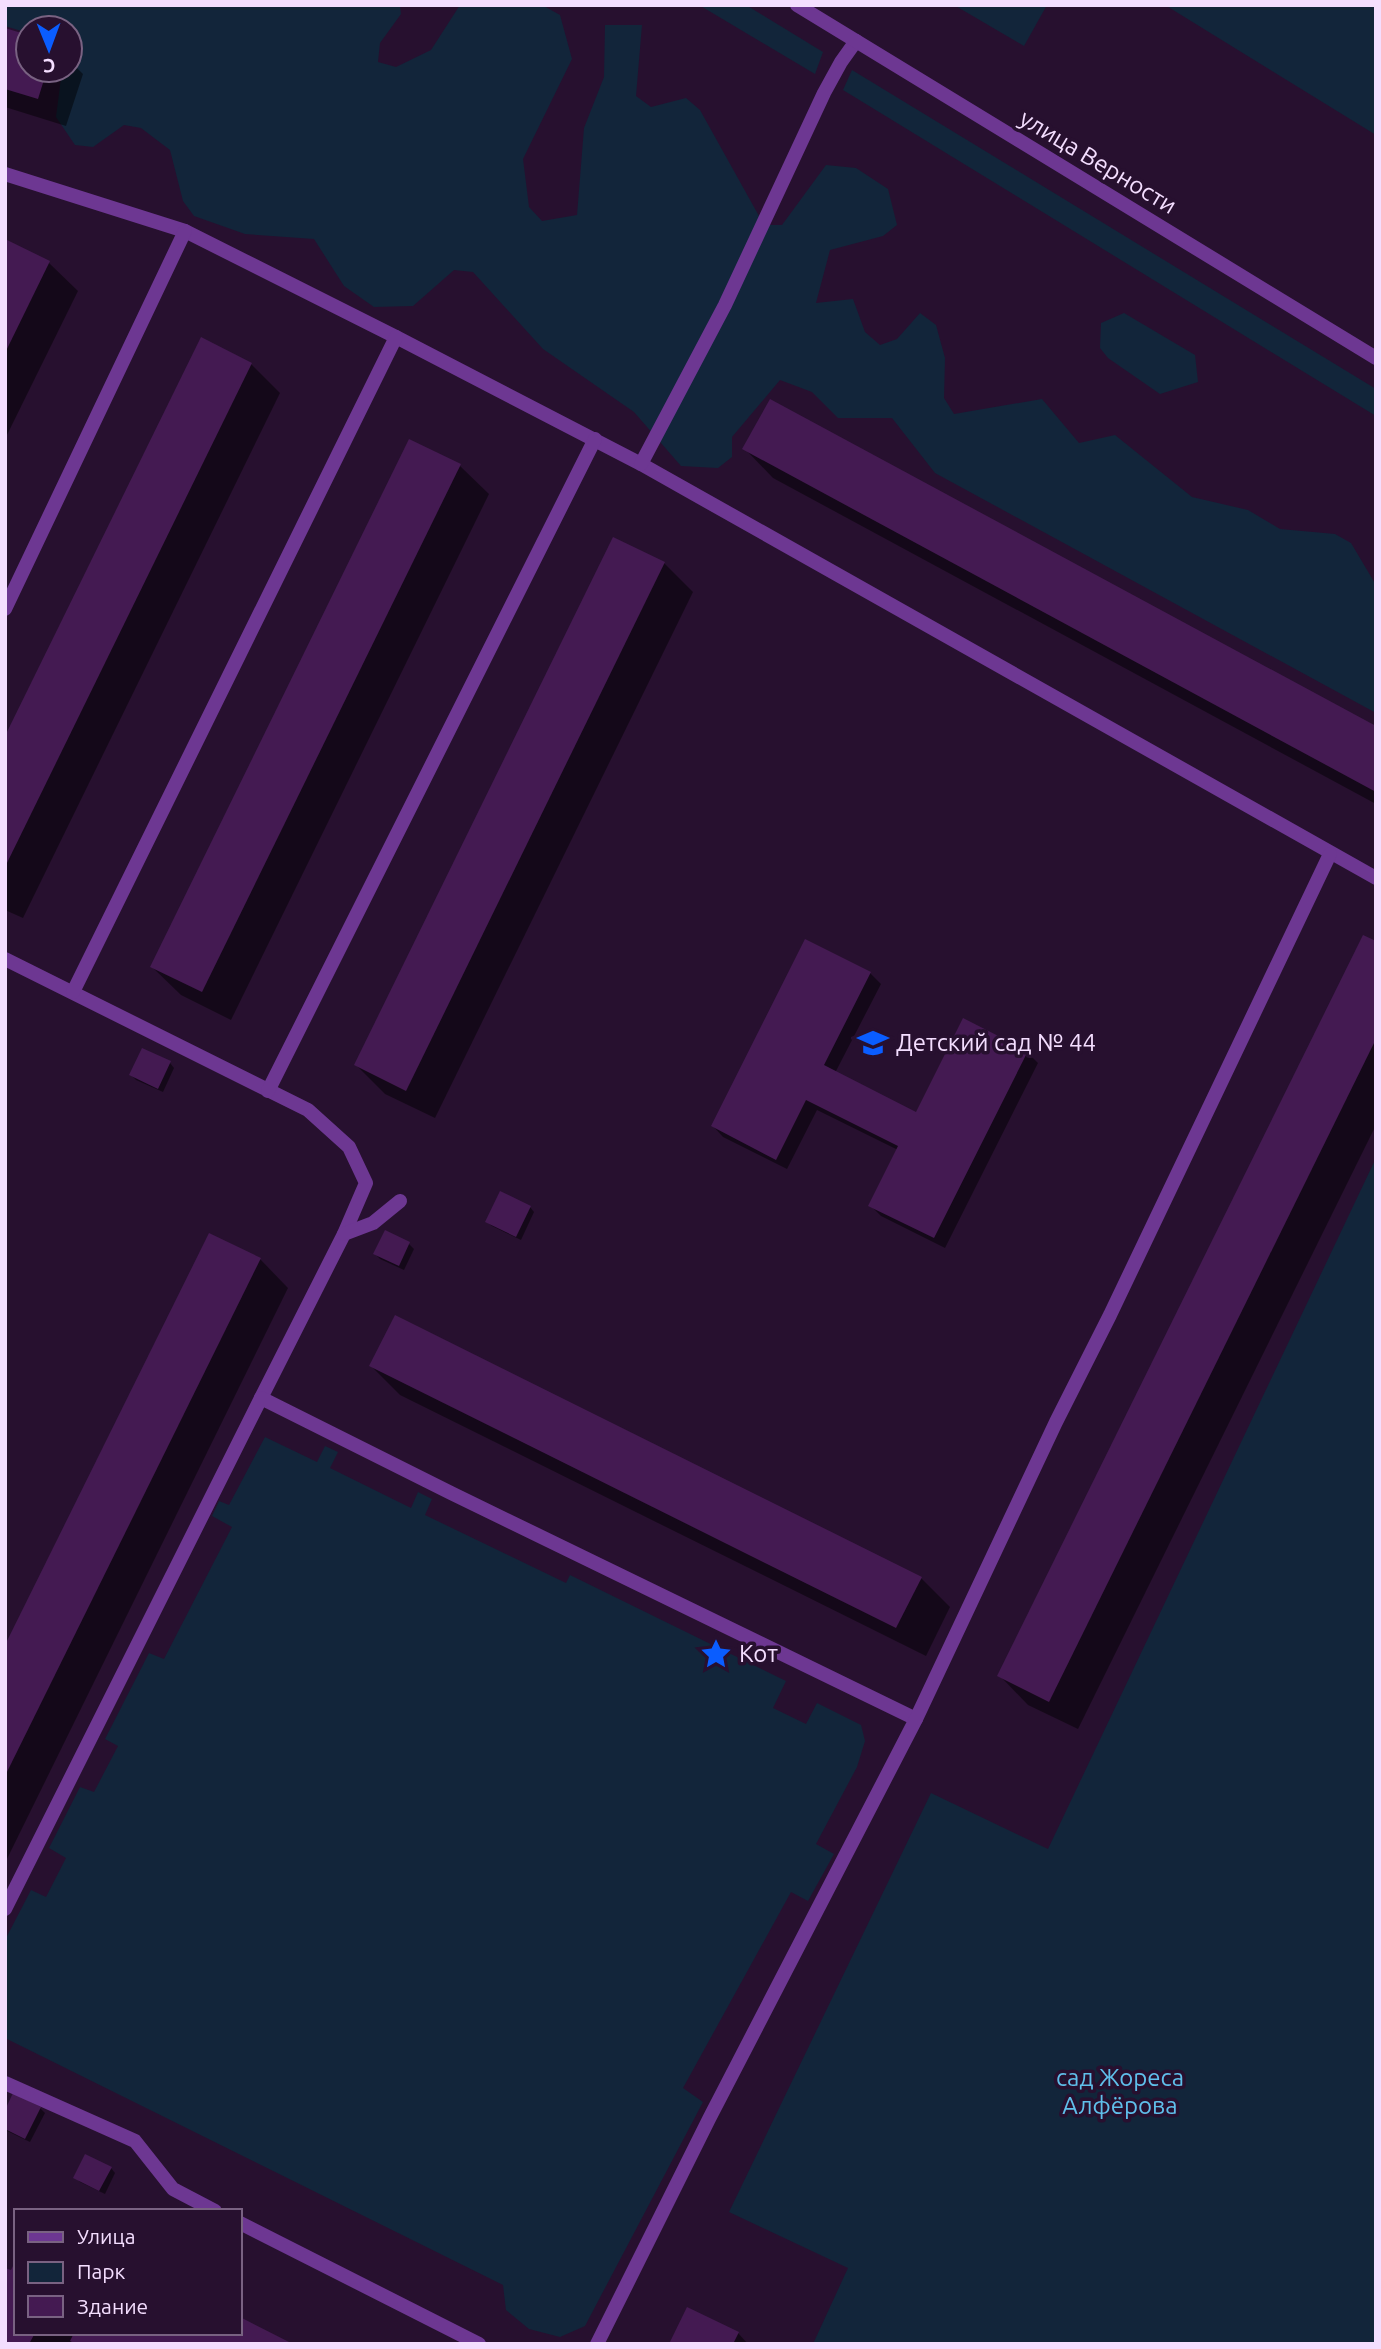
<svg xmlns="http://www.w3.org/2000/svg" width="1381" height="2349" font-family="Ubuntu,sans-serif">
<rect width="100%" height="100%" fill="#27102f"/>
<g fill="#12253a">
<polygon points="5,5 400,5 401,14 380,43 378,62 396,67 431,50 460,5 542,5 560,15 572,59 523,159 529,207 542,221 577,215 584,128 604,77 605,25 642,25 636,96 651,107 686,98 700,110 764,225 782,225 826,165 856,168 888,189 897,225 883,236 830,250 816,303 853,299 865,332 880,345 897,339 920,313 936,325 945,358 944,398 954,414 1042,399 1079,443 1115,435 1192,497 1248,510 1280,529 1335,534 1351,543 1376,585 1376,713 935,473 892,418 838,418 812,392 780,380 732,437 732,457 718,468 681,466 634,412 543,349 473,272 454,270 413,306 374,307 344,286 314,239 245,234 194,216 183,201 170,150 141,128 124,125 93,147 75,145 56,117 62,70 70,70 70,28 28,28 28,33 5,26"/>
<polygon points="699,5 746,5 823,52 815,74"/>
<polygon points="954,5 1047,5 1024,46"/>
<polygon points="1165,5 1376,5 1376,135"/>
<polygon points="852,70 1376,389 1376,416 843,90"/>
<polygon points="1124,313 1195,355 1198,382 1160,394 1108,358 1100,348 1101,323"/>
<polygon points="1376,1158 1376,2344 813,2344 848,2268 729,2212 931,1793 1048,1849"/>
<polygon points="265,1437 317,1462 325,1446 338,1452 330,1468 411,1508 418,1492 432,1499 425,1515 566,1583 570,1575 786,1681 773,1708 806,1724 817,1703 861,1725 865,1741 857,1767 816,1844 834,1854 808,1901 791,1892 683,2088 703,2102 585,2326 560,2337 529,2329 506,2310 503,2285 5,2038 5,1940 31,1890 46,1897 66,1858 49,1848 80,1787 94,1792 118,1746 105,1739 149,1653 164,1659 232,1527 212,1516 219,1501 229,1505"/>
</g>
<g fill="#0007">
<polygon points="5,30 28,37 28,70 70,70 70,61 83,74 66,126 5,107"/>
<polygon points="5,241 49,263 78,291 5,439"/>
<polygon points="251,364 280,393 23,918 5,910 5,740"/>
<polygon points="745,449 1376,728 1376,804 773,478"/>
<polygon points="460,466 489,494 231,1020 181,995 152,967"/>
<polygon points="664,563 693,592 435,1118 385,1094 356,1065"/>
<polygon points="1376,943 1376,1125 1078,1729 1028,1705 1000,1676"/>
<polygon points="870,973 881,984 835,1073 916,1114 1027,1052 1038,1063 945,1248 881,1216 870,1205 898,1150 817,1110 787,1169 723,1137 713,1126"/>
<polygon points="170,1063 174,1068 163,1092 136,1080 131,1075"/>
<polygon points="530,1207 534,1212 521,1240 492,1226 487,1222"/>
<polygon points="386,1232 409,1244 414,1249 404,1270 380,1259 375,1254"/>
<polygon points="260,1259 288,1288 5,1863 5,1650"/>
<polygon points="371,1366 921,1578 950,1607 926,1656 400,1395"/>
<polygon points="40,2108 45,2113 30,2142 5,2130 5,2114"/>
<polygon points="111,2168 115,2173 105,2194 80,2182 75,2177"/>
<polygon points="240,2319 290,2344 5,2344 16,2333 240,2333"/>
<polygon points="738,2333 748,2344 670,2344"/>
</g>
<g fill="#441a52">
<polygon points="5,28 28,35 28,70 47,70 38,99 5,89"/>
<polygon points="5,239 50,261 5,353"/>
<polygon points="201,337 252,363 5,867 5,736"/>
<polygon points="770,399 1376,726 1376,792 742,449"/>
<polygon points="409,439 461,464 202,992 150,967"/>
<polygon points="613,537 665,562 406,1091 354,1065"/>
<polygon points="1363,935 1376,941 1376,1039 1049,1702 997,1676"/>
<polygon points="805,939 871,972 824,1065 916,1112 963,1018 1028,1051 934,1238 868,1206 898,1146 806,1100 776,1160 711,1126"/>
<polygon points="142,1048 171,1061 158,1089 129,1075"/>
<polygon points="500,1191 531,1206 516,1237 485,1222"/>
<polygon points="385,1230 410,1242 399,1266 373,1254"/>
<polygon points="209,1233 261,1258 5,1776 5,1645"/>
<polygon points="395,1315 922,1577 896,1628 369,1366"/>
<polygon points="13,2093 41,2107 25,2139 5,2129 5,2110"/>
<polygon points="85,2154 112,2167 99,2191 73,2178"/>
<polygon points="16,2260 16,2333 35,2333 29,2344 5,2344 5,2268 11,2270"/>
<polygon points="687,2307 739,2332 733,2344 669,2344"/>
<polygon points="240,2317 293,2344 76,2344 70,2341 74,2333 240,2333"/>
</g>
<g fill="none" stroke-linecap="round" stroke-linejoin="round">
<g stroke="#6d3792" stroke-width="14">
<polyline points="5,174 185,231 396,337 641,464 1376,878"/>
<polyline points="641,464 725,305 824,93 841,62 856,41"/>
<polyline points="5,609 185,231"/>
<polyline points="5,959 308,1110 349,1147 366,1183 344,1234 261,1398"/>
<polyline points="73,992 396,337"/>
<polyline points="268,1091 595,439"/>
<polyline points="344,1234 373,1223 400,1201"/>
<polyline points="5,1909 261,1398 451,1493 916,1719"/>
<polyline points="5,2083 135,2141 173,2189 215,2211"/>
<polyline points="240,2223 479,2344"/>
<polyline points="597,2344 709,2119 916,1719 1056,1422 1110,1315 1330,854"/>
</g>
<polyline stroke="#6d3792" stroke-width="14" points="797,5 1376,358"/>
</g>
<defs>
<symbol id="school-bare" viewBox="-9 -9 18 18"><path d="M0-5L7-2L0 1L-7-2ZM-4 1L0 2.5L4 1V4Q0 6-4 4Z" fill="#0a5dff" stroke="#27102f" stroke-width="2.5" paint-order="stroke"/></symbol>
<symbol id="sight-bare" viewBox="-9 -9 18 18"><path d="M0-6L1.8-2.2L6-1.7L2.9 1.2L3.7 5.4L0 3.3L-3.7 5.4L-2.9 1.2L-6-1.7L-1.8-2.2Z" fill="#0a5dff" stroke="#27102f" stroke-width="2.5" paint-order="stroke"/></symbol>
</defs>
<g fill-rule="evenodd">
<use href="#school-bare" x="851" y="1021" width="44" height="44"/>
<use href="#sight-bare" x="694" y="1632" width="44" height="44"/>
</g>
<g text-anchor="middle" stroke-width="7" stroke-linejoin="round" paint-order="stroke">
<g font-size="24" fill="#f4deff" stroke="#27102f">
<text transform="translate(1098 162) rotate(31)" y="8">улица Верности</text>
</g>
<g font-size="24" fill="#f4deff" stroke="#27102f" text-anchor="start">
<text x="896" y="1051">Детский сад № 44</text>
<text x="739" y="1662">Кот</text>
</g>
<g font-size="24" fill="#5fbfea" stroke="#27102f">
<text x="1120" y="2086">сад Жореса<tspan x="1120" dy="28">Алфёрова</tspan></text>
</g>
</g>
<rect width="1381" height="2349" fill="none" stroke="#f4deff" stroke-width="14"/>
<rect x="14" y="2209" width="228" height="126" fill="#27102f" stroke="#796282" stroke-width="2"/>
<rect x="28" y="2232" width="35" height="10" fill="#6d3792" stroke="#796282" stroke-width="2"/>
<text x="77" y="2244" font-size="21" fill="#f4deff">Улица</text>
<rect x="28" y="2262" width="35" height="21" fill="#12253a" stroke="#796282" stroke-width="2"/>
<text x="77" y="2279" font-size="21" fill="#f4deff">Парк</text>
<rect x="28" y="2296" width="35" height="21" fill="#441a52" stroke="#796282" stroke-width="2"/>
<text x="77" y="2314" font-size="21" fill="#f4deff">Здание</text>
<g transform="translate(49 49) rotate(179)"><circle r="33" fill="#27102f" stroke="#796282" stroke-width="2"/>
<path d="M0-5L12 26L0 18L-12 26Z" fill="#0a5dff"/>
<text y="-10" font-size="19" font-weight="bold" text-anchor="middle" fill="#f4deff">С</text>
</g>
</svg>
